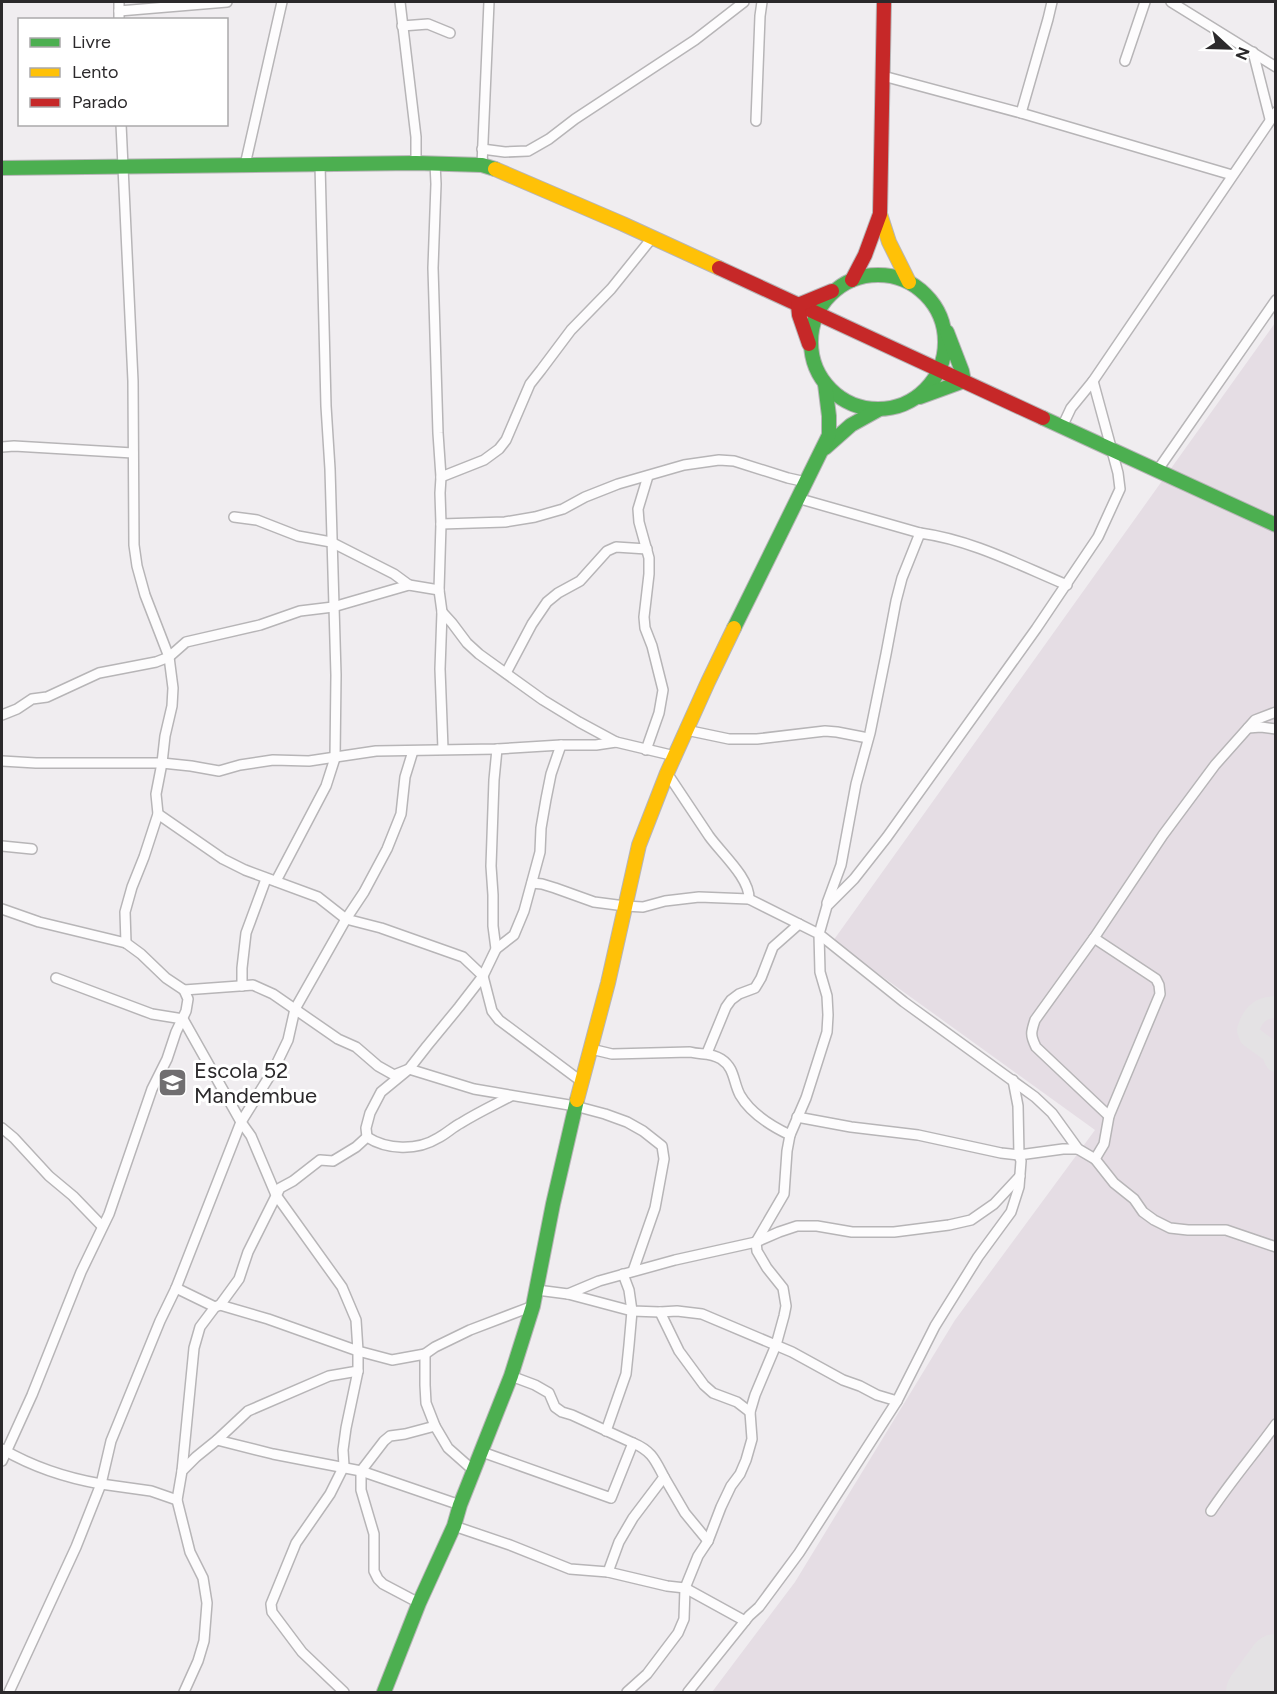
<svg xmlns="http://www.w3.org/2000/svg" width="1277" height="1694" font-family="Figtree,sans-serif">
<rect width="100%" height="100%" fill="#f0edf0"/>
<polygon fill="#e5dde4" points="1275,323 1275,1692 712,1692 795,1582 955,1320 1095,1130 833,941"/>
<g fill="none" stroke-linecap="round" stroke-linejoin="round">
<path stroke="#e4e2e4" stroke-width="22" d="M 1276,1007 C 1260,1007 1252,1016 1248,1030 L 1250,1036 L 1272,1052 L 1276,1061"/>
<polyline stroke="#e4e2e4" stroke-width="56" points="1254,1692 1276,1662"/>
<defs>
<g id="street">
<polyline points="400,2 416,137 416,163"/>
<polyline points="1171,2 1276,67"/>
<polyline points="119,11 227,2"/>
<polyline points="119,20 119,2"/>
<polyline points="402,26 428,24 450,33"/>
<polyline points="1253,52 1270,119"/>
<polyline points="1125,61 1145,2"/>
<polyline points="883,76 1021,113 1048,19 1052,2"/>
<polyline points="1021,113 1232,175"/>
<polyline points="756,121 760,16 762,2"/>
<polyline points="121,124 133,381 134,545 137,566 145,595 169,657 173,688 172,706 165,736 162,763 156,794 158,814 144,857 132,887 125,912 126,943"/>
<polyline points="482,149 505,152 528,151 549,139 575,119 695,40 744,2"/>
<polyline points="435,163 436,184 433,268 438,433 441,477 440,493 441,524 439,590 442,612 440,669 443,749"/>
<polyline points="245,165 282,2"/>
<polyline points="482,165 489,2"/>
<polyline points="1093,381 1118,473 1120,489 1098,537 1036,629 887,837 854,879 827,906 819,934 904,1002 1035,1097 1052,1113 1078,1149 1095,1159 1114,1183 1134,1199 1143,1212 1154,1220 1170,1228 1188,1230 1226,1230 1276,1247"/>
<polyline points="1062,427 1071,408 1093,381 1276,112"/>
<polyline points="2,447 14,446 133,453"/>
<polyline points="1157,471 1276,300"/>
<polyline points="441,477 484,460 499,449 506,440 530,384 541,370 571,330 611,289 652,238"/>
<polyline points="797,498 920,533"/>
<polyline points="234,517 257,520 298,536 331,542 394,574 409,585"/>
<polyline points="441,524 505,522 535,517 563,509 585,497 618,484 684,465 719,460 734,461 788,478 806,482"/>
<polyline points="442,612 452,623 467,643 479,654 543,700 579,722 616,742"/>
<polyline points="506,673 532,624 547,602 558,593 580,581 607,551 616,547 647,549"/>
<polyline points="2,715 17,709 32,699 47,697 99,673 156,662 169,657 186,642 260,625 300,611 333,607 409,585 439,590"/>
<polyline points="1248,728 1261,727 1276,729"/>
<polyline points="686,730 729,739 757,739 825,731 837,732 868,738"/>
<polyline points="646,750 659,713 663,690 652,646 645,628 644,617 649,574 649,558 639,522 638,509 648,476"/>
<polyline points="2,761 36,763 162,763 191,766 219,771 240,765 273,760 309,761 376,751 497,749 561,745 596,745 616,742 675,756"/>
<path d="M 667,773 C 681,794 695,815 709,836 C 721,853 750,878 749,899"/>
<polyline points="158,814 223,859 245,870 318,897 346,919 381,928 463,957 483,976 492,1011 499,1020 582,1082"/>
<polyline points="2,846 32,849"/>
<polyline points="276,881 326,786 335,758 336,675 330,469 326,406 320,164"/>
<polyline points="532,883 542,884 555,888 594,902 625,906 643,907 665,901 699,897 749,899 819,934 820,972 827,996 828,1015 827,1032 806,1098 790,1135 787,1151 784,1194 756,1242 757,1251 767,1268 783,1288 786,1306 784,1316 776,1345 755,1395 750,1412 752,1439 746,1460 740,1474 731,1486 721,1507 708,1541 698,1556 685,1588 684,1619 678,1633 647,1674 627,1692"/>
<path d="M 827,903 L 841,865 L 856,784 L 870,733 L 886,654 L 896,601 L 902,578 L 920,533 C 972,540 1019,565 1067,585"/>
<polyline points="2,909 39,922 126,943 141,954 166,978 184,990 253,985 273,994 338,1039 356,1047 378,1066 394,1075 409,1069 474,1089 575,1106 605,1114 627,1122 643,1131 662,1146 664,1159 655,1208 633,1271"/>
<polyline points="1094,938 1156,979 1159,985 1160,994 1109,1116 1104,1144 1095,1159"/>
<polyline points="496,949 514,935 524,911 540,852 541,828 546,799 551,774 561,745"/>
<polyline points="56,978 152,1014 183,1019 241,1122 251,1136 276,1195 342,1287 356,1320 358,1351 268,1319 220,1305"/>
<polyline points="242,986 242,968 246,933 266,879"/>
<path d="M 591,1049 L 612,1054 L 690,1052 C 701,1055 710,1052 721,1059 C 735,1068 733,1082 740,1095 C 751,1114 771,1126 790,1135"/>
<polyline points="707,1053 726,1007 731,1000 739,994 755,988 761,978 773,947 799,924"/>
<path d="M 1109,1116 L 1036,1047 C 1030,1035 1031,1032 1035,1020 L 1094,938 L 1163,835 L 1215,765 L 1255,720 L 1276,712"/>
<polyline points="797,1117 851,1127 918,1135 1001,1153 1019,1155 1063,1149 1078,1149"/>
<polyline points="2,1128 14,1138 49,1176 73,1196 102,1226"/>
<polyline points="367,1137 366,1128 370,1113 381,1092 409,1069 427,1046 459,1007 483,976 496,949 493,926 493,895 491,866 494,780 497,749"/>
<polyline points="176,1288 241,1122 274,1069 288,1040 295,1009 346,919 364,892 387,849 401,814 405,777 413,751"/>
<polyline points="537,1290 568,1294 632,1311 660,1312 677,1311 702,1314 792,1352 843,1380 860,1386 877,1395 897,1401"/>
<polyline points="568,1294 599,1281 675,1260 756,1242 779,1232 797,1226 817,1226 852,1232 894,1232 949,1225 971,1220 994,1204 1020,1176"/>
<polyline points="660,1312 679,1351 704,1385 713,1393 737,1402 750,1412"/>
<polyline points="425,1354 425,1385 426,1403 435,1426 448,1448 474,1471"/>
<polyline points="606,1431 626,1374 629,1345 632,1311 629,1290 623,1274"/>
<polyline points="217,1440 273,1454 361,1471 460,1505"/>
<path d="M 2,1449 C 33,1467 66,1478 101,1484 L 111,1441 L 160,1321 L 176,1288 L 215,1307"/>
<polyline points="482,1452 611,1498 633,1443 572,1415 562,1412 555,1407 549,1393 535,1385 511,1376"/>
<polyline points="2,1461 32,1395 81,1272 109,1214 152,1089 167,1059 176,1032 186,1011 188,999 184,990"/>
<path d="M 182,1471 L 194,1348 L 200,1327 L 215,1307 L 220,1305 L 239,1279 L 248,1252 L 280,1188 L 293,1181 L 320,1160 L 333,1161 L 356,1147 L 367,1137 C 387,1150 417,1151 438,1138 C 446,1134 453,1127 461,1123 C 477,1113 494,1105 511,1096"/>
<polyline points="664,1477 685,1513 708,1541"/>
<path d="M 1211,1511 C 1231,1481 1255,1453 1276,1424"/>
<polyline points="454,1526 510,1545 570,1569 608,1572 667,1586 685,1588 745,1621"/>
<path d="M 608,1572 L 619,1542 L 633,1518 L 664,1477 C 655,1460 652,1451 633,1443"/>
<polyline points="419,1603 383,1584 378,1579 374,1571 374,1534 361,1490 361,1471 384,1441 390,1436 405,1434 435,1426"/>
<polyline points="9,1692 76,1547 101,1484 151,1491 177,1500"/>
<polyline points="184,1692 198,1661 204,1641 207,1603 203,1578 190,1552 177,1500 182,1471 196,1457 217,1440 248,1411 329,1376 358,1371 358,1351 392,1360 425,1354 435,1347 470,1330 533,1306"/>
<polyline points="344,1692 302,1652 272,1612 271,1604 296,1543 330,1494 344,1466 343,1450 346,1428 358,1371"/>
<polyline points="688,1692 749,1616 759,1607 799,1553 897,1401 935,1326 978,1257 1011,1212 1019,1187 1021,1161 1019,1155 1018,1106 1013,1080"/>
</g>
<g id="fast">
<polyline points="2,168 416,163 482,165 495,169"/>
<circle cx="878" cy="342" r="67"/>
<polyline points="920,397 964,381 962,371 947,332"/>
<polyline points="1043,418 1276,525"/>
<polyline points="825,448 851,425 878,410"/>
<polyline points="734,628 829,435 829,416 825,384"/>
<polyline points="384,1692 419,1603 454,1526 460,1505 511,1376 533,1306 553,1204 577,1100"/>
</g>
<g id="slow">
<polyline points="495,169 623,224 719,268"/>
<polyline points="880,214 889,242 909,282"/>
<polyline points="577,1100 608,983 639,845 667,773 708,682 734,628"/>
</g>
<g id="jam">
<polyline points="719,268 1043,418"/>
<polyline points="852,280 865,255 880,214 884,2"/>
<polyline points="809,344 799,315 798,305 832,291"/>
</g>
</defs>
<use href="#street" stroke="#b7b5b7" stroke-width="12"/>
<use href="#fast" stroke="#b7b5b7" stroke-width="16"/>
<use href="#slow" stroke="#b7b5b7" stroke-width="16"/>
<use href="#jam" stroke="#b7b5b7" stroke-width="16"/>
<use href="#street" stroke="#fdfcfd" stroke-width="9"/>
<use href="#fast" stroke="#4caf50" stroke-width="14"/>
<use href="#slow" stroke="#ffc107" stroke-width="14"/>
<use href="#jam" stroke="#c62828" stroke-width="14"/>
</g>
<defs>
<symbol id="school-square" viewBox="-11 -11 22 22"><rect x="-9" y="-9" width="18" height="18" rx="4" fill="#706e70" stroke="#fff"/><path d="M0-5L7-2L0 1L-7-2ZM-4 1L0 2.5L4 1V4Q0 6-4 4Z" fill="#fff"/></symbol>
</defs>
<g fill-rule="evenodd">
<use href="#school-square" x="156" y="1066" width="33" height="33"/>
</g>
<g text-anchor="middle" stroke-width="6" stroke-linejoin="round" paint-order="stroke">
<g font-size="22" fill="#2b292b" stroke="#fff" text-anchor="start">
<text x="194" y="1078">Escola 52<tspan x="194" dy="25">Mandembue</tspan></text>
</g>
</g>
<rect width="1277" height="1694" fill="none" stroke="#2b292b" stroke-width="6"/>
<rect x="18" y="18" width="210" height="108" fill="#ffffff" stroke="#aaa9aa" stroke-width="1.5"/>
<rect x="30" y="38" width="30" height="9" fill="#4caf50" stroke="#aaa9aa" stroke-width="1.5"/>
<text x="72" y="48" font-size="18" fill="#2b292b">Livre</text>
<rect x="30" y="68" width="30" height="9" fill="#ffc107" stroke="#aaa9aa" stroke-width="1.5"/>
<text x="72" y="78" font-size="18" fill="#2b292b">Lento</text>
<rect x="30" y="98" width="30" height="9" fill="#c62828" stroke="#aaa9aa" stroke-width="1.5"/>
<text x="72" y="108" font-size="18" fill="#2b292b">Parado</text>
<g transform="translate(1229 48) rotate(112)" stroke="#ffffff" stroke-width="4.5" paint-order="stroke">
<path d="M0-4.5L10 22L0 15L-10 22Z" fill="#2b292b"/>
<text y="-9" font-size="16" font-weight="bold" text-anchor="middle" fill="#2b292b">N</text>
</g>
</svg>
